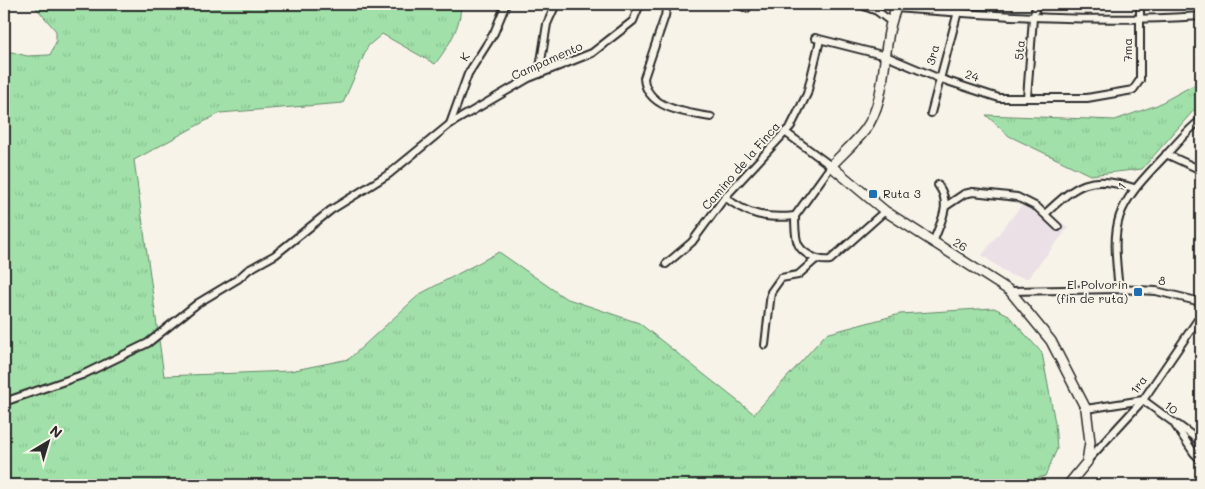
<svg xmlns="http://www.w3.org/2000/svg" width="1205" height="489" font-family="Mali,sans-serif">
<defs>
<pattern id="grass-tufts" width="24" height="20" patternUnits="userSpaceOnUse" patternTransform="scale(1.25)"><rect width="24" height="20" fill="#a1e1a9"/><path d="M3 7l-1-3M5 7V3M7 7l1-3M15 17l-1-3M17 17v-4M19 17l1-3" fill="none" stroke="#8bc192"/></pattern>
</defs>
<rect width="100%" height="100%" fill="#f7f3e8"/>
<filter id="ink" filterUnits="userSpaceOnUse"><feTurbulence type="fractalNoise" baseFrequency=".02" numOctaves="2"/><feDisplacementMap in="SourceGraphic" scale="10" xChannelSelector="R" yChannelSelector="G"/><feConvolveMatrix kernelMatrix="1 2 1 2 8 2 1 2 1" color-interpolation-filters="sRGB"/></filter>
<g filter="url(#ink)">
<polygon fill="#eae0e6" points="1029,196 1068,228 1028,278 1010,275 982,255"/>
<g fill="url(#grass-tufts)" stroke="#66866a">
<path d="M 33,4 L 461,4 C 461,27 448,47 435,64 L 382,34 L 368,46 L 343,103 L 220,113 L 134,160 L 164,376 L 290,371 L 349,359 L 420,294 L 499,252 L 565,298 L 639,323 L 754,414 L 826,334 L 900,314 L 994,308 L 1007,314 L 1042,353 L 1055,423 L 1057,449 L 1045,476 L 1024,482 L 1020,485 L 4,485 L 4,50 L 27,56 L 50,55 L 56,42 L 56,31 Z"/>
<polygon points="1201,81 1201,102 1142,169 1090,175 1009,136 986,115 1115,120 1157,105"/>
</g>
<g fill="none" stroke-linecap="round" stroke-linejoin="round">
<defs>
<g id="street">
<path d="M 667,4 L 665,16 L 644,78 C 646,108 686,113 711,117"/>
<polyline points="736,4 747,8"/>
<polyline points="859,4 877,11 890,21"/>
<path d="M 896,8 C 998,16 1099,23 1201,16"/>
<polyline points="815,38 886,56 938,78 999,98 1087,98 1133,90 1140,80 1140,4"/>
<polyline points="539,74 547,24 556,4"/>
<polyline points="1027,98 1033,18 1037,4"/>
<polyline points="931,113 960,4"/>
<polyline points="450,124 468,74 494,33 506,4"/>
<path d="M 785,132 L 831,166 L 795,216 C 795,224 795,233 797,241 C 800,253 818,262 830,260 L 885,211"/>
<polyline points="1166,154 1201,170"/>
<path d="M 725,197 C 747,215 767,219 795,216"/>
<polyline points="946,206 964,194 973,192 1017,197 1037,207 1058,227"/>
<path d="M 1045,214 C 1077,184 1089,174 1134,188"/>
<path d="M 933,243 C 940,222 953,205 938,185"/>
<polyline points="666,264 692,242 725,197 791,126 807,94 820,40"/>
<path d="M 1119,289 C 1111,219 1114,209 1163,158 C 1175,146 1187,130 1201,120"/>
<polyline points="1010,291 1119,289 1156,291 1201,302"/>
<polyline points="765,345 771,292 781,278 798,275 816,259"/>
<polyline points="4,402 82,375 148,343 198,303 238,279 248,270 275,255 331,210 389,174 450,124 529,78 592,53 633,21 640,4"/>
<polyline points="1086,409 1143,400 1173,422 1194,453 1201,460"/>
<polyline points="1178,425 1201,442"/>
<polyline points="1087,461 1143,400 1201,315"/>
</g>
<path id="secondary" d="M 898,4 C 879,42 891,94 865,130 C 855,143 842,154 831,166 L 885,211 L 1010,291 L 1051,341 L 1086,409 L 1090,442 L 1087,462 L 1068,485"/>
</defs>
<use href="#street" stroke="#2b2b2b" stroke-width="10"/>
<use href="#secondary" stroke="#2b2b2b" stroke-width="12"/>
<use href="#street" stroke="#f7f3e8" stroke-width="6"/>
<use href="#secondary" stroke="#f7f3e8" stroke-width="9"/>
</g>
</g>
<g fill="#1f6fb2" stroke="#f7f3e8" stroke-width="2">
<rect x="868" y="189" width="10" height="10" rx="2.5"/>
<rect x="1133" y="287" width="10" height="10" rx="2.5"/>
</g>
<g text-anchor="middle" stroke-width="4" stroke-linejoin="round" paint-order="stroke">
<g font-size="12" fill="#2b2b2b" stroke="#f7f3e8">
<text transform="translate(1020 50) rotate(-86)" y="4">5ta</text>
<text transform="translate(1128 50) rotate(-90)" y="4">7ma</text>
<text transform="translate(933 55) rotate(-75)" y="4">3ra</text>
<text transform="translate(465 57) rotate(-60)" y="4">K</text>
<text transform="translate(547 61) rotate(-24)" y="4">Campamento</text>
<text transform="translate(972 76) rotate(17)" y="4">24</text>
<text transform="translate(741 166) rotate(-49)" y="4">Camino de la Finca</text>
<text transform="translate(1122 186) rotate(-54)" y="4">1</text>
<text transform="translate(960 245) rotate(31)" y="4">26</text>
<text transform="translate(1162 281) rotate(11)" y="4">8</text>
<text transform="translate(1139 385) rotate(-53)" y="4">1ra</text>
<text transform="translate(1171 408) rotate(39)" y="4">10</text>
</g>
<g font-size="12" fill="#2b2b2b" stroke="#f7f3e8" text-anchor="start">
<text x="883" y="198">Ruta 3</text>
<text x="1128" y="289" text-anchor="end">El Polvorín<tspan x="1128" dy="14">(fin de ruta)</tspan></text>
</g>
</g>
<rect width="1205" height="489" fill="none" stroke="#f7f3e8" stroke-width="20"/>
<rect x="10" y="10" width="1185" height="469" fill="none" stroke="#2b2b2b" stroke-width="2" filter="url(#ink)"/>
<g transform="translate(48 442) rotate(38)" stroke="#f7f3e8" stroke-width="4" paint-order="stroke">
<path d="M0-4L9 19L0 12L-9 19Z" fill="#2b2b2b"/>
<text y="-8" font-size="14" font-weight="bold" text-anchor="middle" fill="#2b2b2b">N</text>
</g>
</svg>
